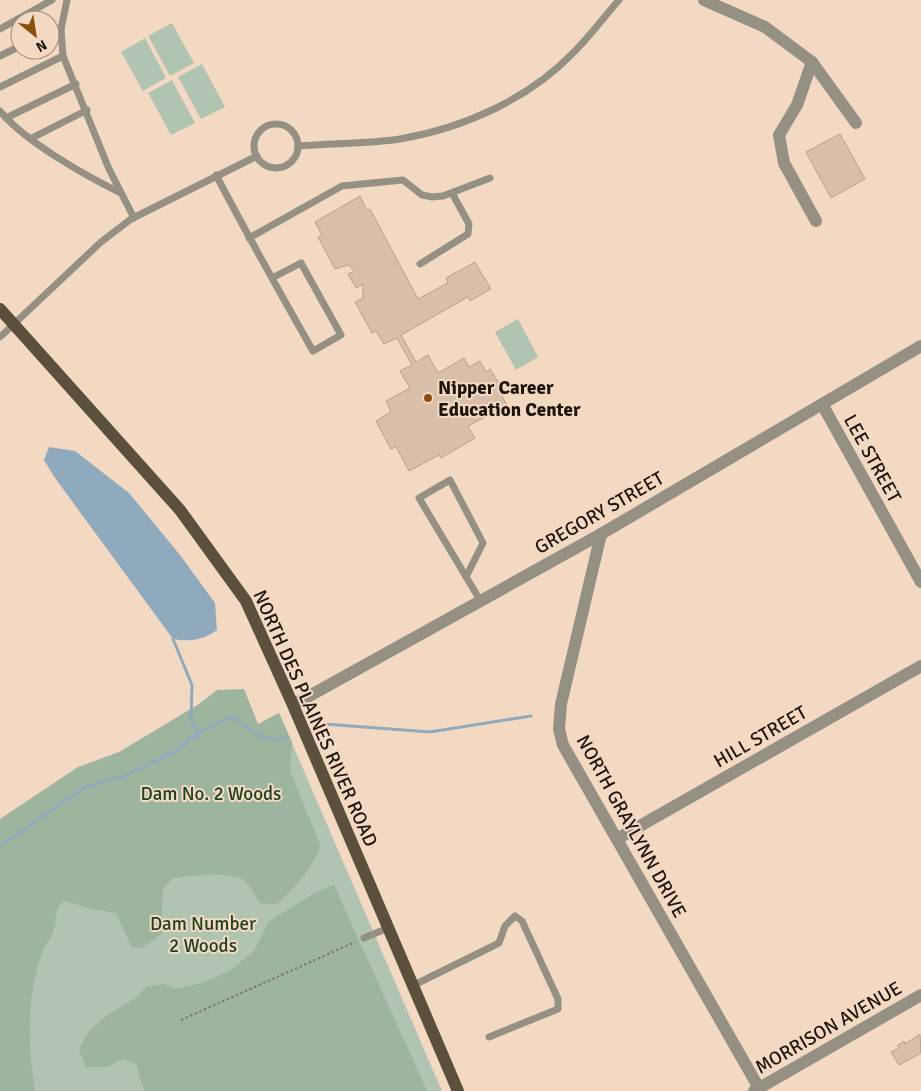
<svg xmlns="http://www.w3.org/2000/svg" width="921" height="1091" font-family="Signika,sans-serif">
<rect width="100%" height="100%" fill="#f4d9c2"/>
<g fill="#b0c4b1">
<polygon points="172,23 194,63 170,76 148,36"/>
<polygon points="145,38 166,78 143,91 121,52"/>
<polygon points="202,64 225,107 201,119 178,77"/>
<polygon points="172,80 195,123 171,135 148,93"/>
<polygon points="518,319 538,357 516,370 495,332"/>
<polygon points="279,713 442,1091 0,1091 0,868"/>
</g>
<g fill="#9db49e">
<path d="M 244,689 L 258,724 L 279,713 L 292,742 L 290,771 L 320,845 C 315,866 292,892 275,905 L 260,903 C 255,896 250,884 244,880 C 228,871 190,876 173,878 L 163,889 L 161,934 L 142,948 L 131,946 L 116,913 L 88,908 L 64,901 C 53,912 58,916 54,929 C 52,937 45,945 42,953 C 26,998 28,1045 35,1091 L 0,1091 L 0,819 L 78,767 L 119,752 L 199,704 L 217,690 Z"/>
<polygon points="334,885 427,1091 144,1091 136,1064 122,1059 108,1067 86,1067 79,1050 88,1032 106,1016 134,999 146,987 163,984 176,989 202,983 229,971 254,951 268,923 276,917 314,893"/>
</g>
<path fill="#90aabd" d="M 49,447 L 75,451 L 129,493 L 180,555 L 215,603 L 217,630 C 203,640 190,642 173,639 L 55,478 L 44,460 Z"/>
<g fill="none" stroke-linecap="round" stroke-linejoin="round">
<g stroke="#90aabd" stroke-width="3">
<polyline points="173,639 192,685 191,721 200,732"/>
<polyline points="324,724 430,732 531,716"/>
<path d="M 0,846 L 84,788 L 127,775 L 174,752 L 200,732 L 232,717 C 250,727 261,745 285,738"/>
</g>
</g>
<g fill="#d9bfa9" stroke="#b89f89">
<polygon points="840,134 865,179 831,198 806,152"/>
<polygon points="360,196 367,211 370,209 418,299 448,283 446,278 475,262 491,289 470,301 468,297 401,335 416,362 428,355 438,373 464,358 469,367 480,361 486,372 490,369 501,387 498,389 507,405 468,426 475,438 441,458 439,455 409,471 396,447 391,449 376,421 391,412 386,401 410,388 400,371 412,365 397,338 384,344 376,331 372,333 355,302 363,298 363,284 356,288 348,274 355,271 348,265 335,269 318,237 322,235 315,222"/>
<polygon points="920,1034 921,1053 899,1065 891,1052 899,1048 897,1046 904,1041 905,1044"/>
</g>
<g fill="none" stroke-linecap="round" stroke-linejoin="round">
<polyline stroke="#867565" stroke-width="2" stroke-dasharray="2.5 2.5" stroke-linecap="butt" points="181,1020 355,942"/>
<g stroke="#959084" stroke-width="7">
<polyline points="67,0 61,29 63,56 109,169 134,218"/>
<polyline points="0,29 52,0"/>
<polyline points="50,30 61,29"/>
<polyline points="0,56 20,46"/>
<polyline points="0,87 63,56"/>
<path d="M 0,111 C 24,141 86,176 121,193"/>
<polyline points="6,118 76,84"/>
<circle cx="276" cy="146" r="22"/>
<polyline points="32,138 87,110"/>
<path d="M 298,146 C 331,143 367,144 400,139 C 464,128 529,99 574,52 C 590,36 604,17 619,0"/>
<path d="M 216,175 C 247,234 280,293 313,351 L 341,335 L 301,263 L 272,278"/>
<polyline points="249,238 342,186 403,180 422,195 432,197 443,196 490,178"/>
<polyline points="420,264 468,234 469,224 452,193"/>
<polyline points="0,337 101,242 131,219 257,156"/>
<polyline points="466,577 483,543 450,480 419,498 480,600"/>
<polyline points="364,938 388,928"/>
<polyline points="412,986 499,943 505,926 515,916 522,921 558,999 558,1009 489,1037"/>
</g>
<g stroke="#959084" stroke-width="12">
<polyline points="704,0 765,27 812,62 856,123"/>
<polyline points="812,62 797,105 779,135 784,163 816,221"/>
<polyline points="822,404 921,582"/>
<polyline points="601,534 561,704 559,729 563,745 759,1088"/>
<polyline points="293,705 601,534 921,346"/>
<polyline points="617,839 921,666"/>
<polyline points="754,1091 921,995"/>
</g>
<polyline stroke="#5a503b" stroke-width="12" points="0,309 180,510 246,601 293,705 458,1091"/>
</g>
<circle fill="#8a4f0b" stroke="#f4d9c2" stroke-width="2" cx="428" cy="398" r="5"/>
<g text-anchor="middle" stroke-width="4" stroke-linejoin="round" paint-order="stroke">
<g font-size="19" font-weight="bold" fill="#1d140c" stroke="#f4d9c2" text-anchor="start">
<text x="438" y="394">Nipper Career<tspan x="438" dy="22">Education Center</tspan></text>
</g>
<g font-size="19" fill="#1d140c" stroke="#f4d9c2">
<text transform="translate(873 458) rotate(61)" y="7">LEE STREET</text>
<text transform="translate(599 512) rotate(-30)" y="7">GREGORY STREET</text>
<text transform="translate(316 718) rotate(66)" y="7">NORTH DES PLAINES RIVER ROAD</text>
<text transform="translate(760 736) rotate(-30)" y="7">HILL STREET</text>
<text transform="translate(632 826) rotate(61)" y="7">NORTH GRAYLYNN DRIVE</text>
<text transform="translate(828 1027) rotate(-30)" y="7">MORRISON AVENUE</text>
</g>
<g font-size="19" fill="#1d4221" stroke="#f4d9c2">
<text x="211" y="800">Dam No. 2 Woods</text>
<text x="203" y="930">Dam Number<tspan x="203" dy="22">2 Woods</tspan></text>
</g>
</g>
<g transform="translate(35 35) rotate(150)"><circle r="24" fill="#f4d9c2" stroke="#9e8a79"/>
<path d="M0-4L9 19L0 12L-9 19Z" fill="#8a4f0b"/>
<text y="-8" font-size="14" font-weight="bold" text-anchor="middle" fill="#1d140c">N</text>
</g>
</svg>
